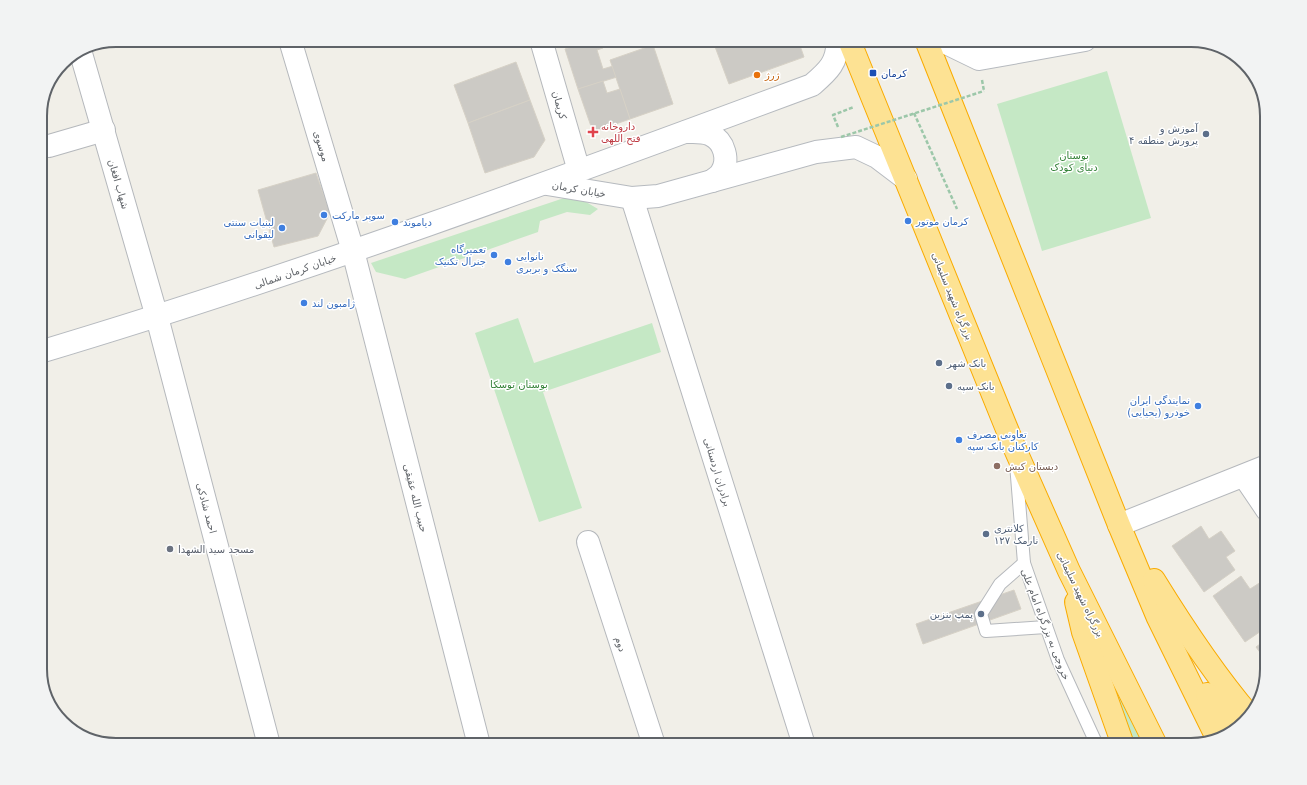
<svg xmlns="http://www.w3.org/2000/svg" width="1307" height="785" font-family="'DejaVu Sans',Cairo,sans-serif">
<rect width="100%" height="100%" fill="#f1efe8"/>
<g fill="#c5e8c5">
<polygon points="1107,71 1151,218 1042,251 997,104"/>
<polygon points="567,197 581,199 598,209 590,215 567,212 540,221 538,232 405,279 376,272 371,263"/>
<polygon points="518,318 534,363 652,323 661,352 543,392 582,508 539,522 475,333"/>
<polygon points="1089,628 1139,735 1144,745 1129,745"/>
</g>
<g fill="#cccac5" stroke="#d6d1c6">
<polygon points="592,40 600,40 603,48 597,50 603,69 613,66 617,77 578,89 565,49"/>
<polygon points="713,40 726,40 714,44"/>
<polygon points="726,40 798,40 804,57 729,84 714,44"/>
<polygon points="653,45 673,104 630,119 610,60"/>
<polygon points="516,62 530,100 468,123 454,85"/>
<polygon points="603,81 607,93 620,89 630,119 593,132 578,89"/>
<polygon points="530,100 545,140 534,157 485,173 468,123"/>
<polygon points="316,173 330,213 318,236 274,247 258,190"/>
<polygon points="1201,526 1209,539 1221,531 1235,551 1226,557 1235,570 1204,592 1172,546"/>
<polygon points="1241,576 1250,589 1261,582 1267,589 1267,627 1245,642 1213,596"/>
<polygon points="1014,590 1021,609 923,644 916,624"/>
<polygon points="1267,639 1267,662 1256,647"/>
</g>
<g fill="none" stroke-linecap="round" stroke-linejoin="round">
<defs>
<g id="lane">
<polyline points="1016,464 1024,563 1058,660 1097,745"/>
<polyline points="1024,563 1000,584 981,614 986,631 1046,627"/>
</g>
<g id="street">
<polyline points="290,40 353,251 479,745"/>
<polyline points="541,40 579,171"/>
<polyline points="80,50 157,317 269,745"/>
<polyline points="49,146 104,130"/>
<polyline points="632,198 804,745"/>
<polyline points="1244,476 1267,510"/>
<polyline points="1119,525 1267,466"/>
<polyline points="588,542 654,745"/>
</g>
<g id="secondary">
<polyline points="940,40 979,59 1085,40"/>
<path d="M 686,132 C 694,132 704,131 711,135 C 724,141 730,160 721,173 C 719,176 714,179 712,181"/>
<polyline points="547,184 632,198 658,196 816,152 856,147 877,157 906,179"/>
<path d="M 40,352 C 301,274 556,180 812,85 C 827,72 839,62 837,40"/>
</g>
<g id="highway">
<polyline points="849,40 1015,449 1069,571 1156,745"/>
<polyline points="926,40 1119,525 1158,618 1217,738"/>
<path d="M 1154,580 C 1183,627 1213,673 1249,715"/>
<polyline points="1076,602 1083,632 1123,745"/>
<polyline points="1207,694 1235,729"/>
</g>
</defs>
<use href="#lane" stroke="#b5b8bc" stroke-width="14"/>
<use href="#street" stroke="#b5b8bc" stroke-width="24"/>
<use href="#secondary" stroke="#b6babf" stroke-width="24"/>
<use href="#highway" stroke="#f9ab00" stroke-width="24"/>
<g stroke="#9cc7a9" stroke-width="2.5" stroke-dasharray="4 2" stroke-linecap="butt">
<polyline points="982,80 984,91"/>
<polyline points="914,113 957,209"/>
<polyline points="838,127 833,115 854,107"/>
</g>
<use href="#lane" stroke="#fff" stroke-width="12"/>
<use href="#street" stroke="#fff" stroke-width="22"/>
<use href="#secondary" stroke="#fff" stroke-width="22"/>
<use href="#highway" stroke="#fde293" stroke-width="22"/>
<polyline stroke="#9cc7a9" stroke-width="2.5" stroke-dasharray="4 2" stroke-linecap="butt" points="841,137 984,91"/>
</g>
<rect fill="#1a4fb4" stroke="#fff" stroke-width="1.5" x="869" y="69" width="8" height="8" rx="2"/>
<circle fill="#e8710a" stroke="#fff" stroke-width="1.5" cx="757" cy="75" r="4"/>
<path fill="#e0444e" stroke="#fff" stroke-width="1.5" d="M591 126h4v4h4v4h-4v4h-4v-4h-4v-4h4z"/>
<g fill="#5c6f8a" stroke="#fff" stroke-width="1.5">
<circle cx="1206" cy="134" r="4"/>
<circle cx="939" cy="363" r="4"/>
<circle cx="949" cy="386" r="4"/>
<circle cx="986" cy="534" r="4"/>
<circle cx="981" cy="614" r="4"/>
</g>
<g fill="#3f7fe0" stroke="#fff" stroke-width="1.5">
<circle cx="324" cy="215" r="4"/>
<circle cx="908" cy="221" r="4"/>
<circle cx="395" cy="222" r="4"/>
<circle cx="282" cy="228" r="4"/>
<circle cx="494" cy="255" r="4"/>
<circle cx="508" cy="262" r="4"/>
<circle cx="304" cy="303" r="4"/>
<circle cx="1198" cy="406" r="4"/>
<circle cx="959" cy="440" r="4"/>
</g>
<circle fill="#8d6e63" stroke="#fff" stroke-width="1.5" cx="997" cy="466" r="4"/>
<circle fill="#6b7280" stroke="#fff" stroke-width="1.5" cx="170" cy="549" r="4"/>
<g text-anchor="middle" stroke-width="3" stroke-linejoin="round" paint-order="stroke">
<g font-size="10" fill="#164399" stroke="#fff" text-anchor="start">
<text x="881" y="77">کرمان</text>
</g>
<g font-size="10" fill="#c56008" stroke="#fff" text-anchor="start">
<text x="765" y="79">ژرژ</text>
</g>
<g font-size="10" fill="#5f6368" stroke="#fff">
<text transform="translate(560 105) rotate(74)" y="4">کریمان</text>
<text transform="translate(322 146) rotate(73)" y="4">موسوی</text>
<text transform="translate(119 184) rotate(74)" y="4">شهاب افغان</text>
<text transform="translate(579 189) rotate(10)" y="4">خیابان کرمان</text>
<text transform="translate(295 271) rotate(-19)" y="4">خیابان کرمان شمالی</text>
<text transform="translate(953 296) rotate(68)" y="4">بزرگراه شهید سلیمانی</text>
<text transform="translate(718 472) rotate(73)" y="4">برادران اردستانی</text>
<text transform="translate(416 498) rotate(76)" y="4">حبیب الله عقیقی</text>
<text transform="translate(207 508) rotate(75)" y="4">احمد شادکی</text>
<text transform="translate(1081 594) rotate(64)" y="4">بزرگراه شهید سلیمانی</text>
<text transform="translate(1046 624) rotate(69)" y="4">خروجی به بزرگراه امام علی</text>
<text transform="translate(621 644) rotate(72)" y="4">دوم</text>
</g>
<g font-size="10" fill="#be3a42" stroke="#fff" text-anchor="start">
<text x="601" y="130">داروخانه<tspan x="601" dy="12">فتح اللهی</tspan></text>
</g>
<g font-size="10" fill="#4e5e75" stroke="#fff" text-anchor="start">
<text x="1198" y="132" text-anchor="end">آموزش و<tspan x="1198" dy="12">پرورش منطقه ۴</tspan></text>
<text x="947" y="367">بانک شهر</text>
<text x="957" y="390">بانک سپه</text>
<text x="994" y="532">کلانتری<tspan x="994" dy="12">۱۲۷ نارمک</tspan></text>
<text x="973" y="618" text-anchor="end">پمپ بنزین</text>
</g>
<g font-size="10" fill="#348238" stroke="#fff">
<text x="1074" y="159">بوستان<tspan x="1074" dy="12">دنیای کودک</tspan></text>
<text x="519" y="388">بوستان توسکا</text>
</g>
<g font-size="10" fill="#366cbe" stroke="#fff" text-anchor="start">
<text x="332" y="219">سوپر مارکت</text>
<text x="916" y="225">کرمان موتور</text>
<text x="274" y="226" text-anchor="end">لبنیات سنتی<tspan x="274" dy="12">لیقوانی</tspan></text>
<text x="403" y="226">دیاموند</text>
<text x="486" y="253" text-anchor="end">تعمیرگاه<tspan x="486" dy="12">جنرال تکنیک</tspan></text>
<text x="516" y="260">نانوایی<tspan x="516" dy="12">سنگک و بربری</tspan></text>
<text x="312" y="307">ژامبون لند</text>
<text x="1190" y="404" text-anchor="end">نمایندگی ایران<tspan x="1190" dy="12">خودرو (یحیایی)</tspan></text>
<text x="967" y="438">تعاونی مصرف<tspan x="967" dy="12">کارکنان بانک سپه</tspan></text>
</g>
<g font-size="10" fill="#785e54" stroke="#fff" text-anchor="start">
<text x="1005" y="470">دبستان کیش</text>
</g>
<g font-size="10" fill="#5b616d" stroke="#fff" text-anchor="start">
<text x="178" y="553">مسجد سید الشهدا</text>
</g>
</g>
<path d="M0 0H1307V785H0ZM116 47H1191A69 69 0 0 1 1260 116V669A69 69 0 0 1 1191 738H116A69 69 0 0 1 47 669V116A69 69 0 0 1 116 47Z" fill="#f2f3f3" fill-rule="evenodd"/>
<path fill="none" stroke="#5f6368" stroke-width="2" d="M116 47H1191A69 69 0 0 1 1260 116V669A69 69 0 0 1 1191 738H116A69 69 0 0 1 47 669V116A69 69 0 0 1 116 47Z"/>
</svg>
